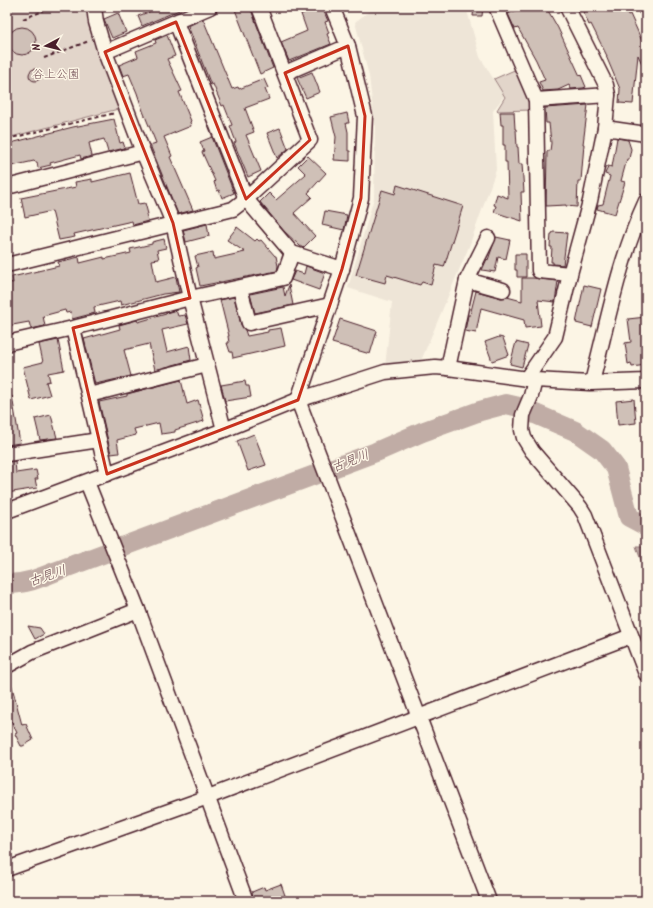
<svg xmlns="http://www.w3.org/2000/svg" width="653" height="908" font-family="Kalam,'Klee One',sans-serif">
<rect width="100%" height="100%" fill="#fcf5e5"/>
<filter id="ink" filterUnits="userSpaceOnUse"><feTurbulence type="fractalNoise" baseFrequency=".025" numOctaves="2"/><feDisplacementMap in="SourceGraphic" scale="8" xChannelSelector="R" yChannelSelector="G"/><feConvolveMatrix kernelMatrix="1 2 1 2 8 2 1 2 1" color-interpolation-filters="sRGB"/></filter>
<g filter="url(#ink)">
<polygon fill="#eee5d7" points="375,7 466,7 480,57 504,96 493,111 496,170 470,244 420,363 385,367 392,302 348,288 374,198 375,128 369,76 355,22"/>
<g fill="#e2d5ca" stroke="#967a7a">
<polygon points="7,7 92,7 122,108 7,138"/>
<polygon points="519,68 531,92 531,110 498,111 497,110 505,97 494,79"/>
</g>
<polygon fill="#c0aca5" stroke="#917474" points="636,546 646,546 646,575"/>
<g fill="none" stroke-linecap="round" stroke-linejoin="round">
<path stroke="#c0aca5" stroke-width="20" d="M 7,584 C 26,584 40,578 57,571 L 376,452 L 422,432 L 480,411 L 506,404 L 519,407 L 575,431 L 602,450 L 616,468 L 629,517 L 646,526"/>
</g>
<g fill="#cfc0b7" stroke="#4a1f2b">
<polygon points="153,7 186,7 142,26 138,16 154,10"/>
<polygon points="234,7 250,7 273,68 260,74"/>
<polygon points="301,7 322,7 328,21 325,22 329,33 327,34 331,44 289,61 281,42 307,31 301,14 304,13"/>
<polygon points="474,7 483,7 482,16 473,16"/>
<polygon points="524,7 546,7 558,28 580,76 581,75 586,87 583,88 571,89 569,85 558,90 543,91 539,82 545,80 536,60 518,28 515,29 508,14"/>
<polygon points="581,7 624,7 628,15 630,14 646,50 646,73 638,55 633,104 619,103 620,89 606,56 607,56 591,24 589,25"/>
<polygon points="118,13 126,32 112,38 104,19"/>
<polygon points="203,19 232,89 238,87 239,89 264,79 268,88 265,89 269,99 245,108 254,132 246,135 261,171 248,177 234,143 236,142 230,126 232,125 224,105 222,106 213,84 211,85 188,26"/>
<circle cx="22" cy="41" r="14"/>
<polygon points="167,35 175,56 167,59 182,91 179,92 191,121 190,122 191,126 164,137 172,156 170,157 193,210 178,214 150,145 156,143 143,111 137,93 129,74 123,76 119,65 138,57 136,51 156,43 155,40"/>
<circle cx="35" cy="75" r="6"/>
<polygon points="312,72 320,92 306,98 297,78"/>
<polygon points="588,105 583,144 584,144 581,181 578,181 577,207 566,206 566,205 546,206 547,151 550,151 551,143 549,123 546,123 545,108"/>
<polygon points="500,112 514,112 515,129 516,129 517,147 518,147 519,164 522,164 524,192 521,192 522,221 494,212 496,206 494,205 497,194 508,198 507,162 505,162 505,145 503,145 503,125 501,125"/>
<polygon points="347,113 349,123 346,123 348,132 348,151 350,151 350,161 334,160 336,137 331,117"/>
<polygon points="114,119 120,143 123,142 125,148 108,152 104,139 89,143 92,156 81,159 80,155 50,163 51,165 38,168 37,162 35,162 34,161 7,167 7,144 73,127"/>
<polygon points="280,128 288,149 277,158 267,133"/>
<polygon points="212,137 234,193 222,198 219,190 217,191 214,182 215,181 202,152 204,151 200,142"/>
<polygon points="617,138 628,140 631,149 629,159 627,159 621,181 625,182 615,214 597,209 598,205 603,204 610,176 605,174 608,166 612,167"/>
<polygon points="308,156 326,173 308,193 312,197 294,213 315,236 303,248 300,246 284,231 260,202 269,193 276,200 306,174 298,166"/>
<polygon points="130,173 138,204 145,203 148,214 146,214 148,221 133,225 132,221 74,234 75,237 59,240 52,211 25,217 21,198 76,187 75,182 92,179 92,182"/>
<polygon points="397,185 463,206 444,267 436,265 431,285 422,282 420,285 387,275 385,283 356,275 382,190 395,194"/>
<polygon points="325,211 347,215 344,230 322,225"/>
<polygon points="207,224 209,236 186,242 183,230"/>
<polygon points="237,227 255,241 257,239 259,241 261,240 275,256 276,256 278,266 277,271 200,286 196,268 198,267 195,256 213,252 214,259 245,252 227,240"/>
<polygon points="553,232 567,233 563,265 553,264 553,262 551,262 552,247 550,247 551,234 552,234"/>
<polygon points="496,237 510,240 506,259 498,257 495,272 482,270 487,259 488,260"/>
<polygon points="164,239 166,248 157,250 159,259 152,260 156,282 176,277 179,292 163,294 121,305 120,301 94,307 95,313 72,319 71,312 66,313 65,310 43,316 45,326 31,329 29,322 7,326 7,282 13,283 12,277 59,266 58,262 79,257 80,263 104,257 104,259 131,253 130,249 152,244 152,242"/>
<polygon points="515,254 526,254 526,277 517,277 517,270 515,270"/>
<polygon points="306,266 325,273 319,290 291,280 295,271 304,274"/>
<polygon points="522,278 533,278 558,281 555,302 538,300 541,326 525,328 524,320 481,308 476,333 465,331 468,315 470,315 476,291 501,298 507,297 522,301"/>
<polygon points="289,285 293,305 255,313 250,294 283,287 285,296"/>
<polygon points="584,285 601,289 592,327 576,323"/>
<polygon points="234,297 241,325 245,330 247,336 268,332 268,330 281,328 285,346 233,358 232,352 230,352 227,343 229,343 228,336 229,336 220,300"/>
<polygon points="176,310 178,316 185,315 188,324 162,330 167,352 189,346 191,360 155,370 149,344 124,350 131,376 95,384 84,339 120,329 119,325 137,320 138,322 166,314 166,313"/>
<polygon points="646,317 646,365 632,367 631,363 628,364 625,343 631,342 628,319"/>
<polygon points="340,319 377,331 370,354 332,343"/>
<polygon points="499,337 503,338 509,355 492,361 485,342"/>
<polygon points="58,340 64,370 48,373 50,381 46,382 50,395 31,400 23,367 43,362 39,344"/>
<polygon points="516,342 528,345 522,367 510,364"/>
<polygon points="181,380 187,404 198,400 204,421 175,430 175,432 161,434 159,423 134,429 136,435 117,440 119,453 111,454 99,402 127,396 127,394"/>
<polygon points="245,381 246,386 249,386 251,397 225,401 221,385"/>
<polygon points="7,396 12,396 20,443 7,445"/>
<polygon points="634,399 636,423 618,425 616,401"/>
<polygon points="51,415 57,438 40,440 35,419"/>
<polygon points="254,434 266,465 248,471 237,441"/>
<polygon points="15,461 16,473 36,470 38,479 35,479 37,488 7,493 7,462"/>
<polygon points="28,626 40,628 44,634 35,639"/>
<polygon points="7,679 10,679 22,725 26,724 33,740 23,746 21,746 15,734 17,733 10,718 7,719"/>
<polygon points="281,884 287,901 274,901 273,898 266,901 254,901 252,892 264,887 265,890"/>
</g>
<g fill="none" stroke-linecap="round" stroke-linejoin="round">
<defs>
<g id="minor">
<polyline points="94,7 96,22 105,52 143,152 173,223 190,298 224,430"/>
<polyline points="332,7 348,46 365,116 361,198 342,269 298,400 489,901"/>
<polyline points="503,7 497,9 536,100 539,271 570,274"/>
<polyline points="645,7 646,9"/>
<polyline points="176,22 246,199 292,253 342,269"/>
<polyline points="105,52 210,7"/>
<polyline points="285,73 348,46"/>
<polyline points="536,100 608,95"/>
<polyline points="605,128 646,134"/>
<polyline points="7,187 143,152"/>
<polyline points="7,265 233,209 246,199 310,140 259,7"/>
<polyline points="467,280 503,290"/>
<polyline points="240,288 249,323 330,305"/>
<polyline points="73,328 107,474"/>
<polyline points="7,343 73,328 190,298 283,278 292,253"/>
<polyline points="448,368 467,280 488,238"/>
<polyline points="526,379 555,337 570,274 590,201 605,128 608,95 606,85 567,7"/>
<polyline points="535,380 531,396 523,415 522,430 524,438 532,451 580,507 585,515 646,674"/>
<path d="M 592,382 C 608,321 619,259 646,201"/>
<polyline points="89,395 207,365"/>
<polyline points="7,454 99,440"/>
<polyline points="87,482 138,610 246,901"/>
<polyline points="7,511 224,430 298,400 385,372 435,367 448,368 535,380 590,383 646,381"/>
<polyline points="7,666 32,652 138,610"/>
<polyline points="7,869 208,797 631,636"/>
</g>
</defs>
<use href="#minor" stroke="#4a1f2b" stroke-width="17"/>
<g stroke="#4a1f2b" stroke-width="2" stroke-dasharray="4 3" stroke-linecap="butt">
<polyline points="23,19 43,11 42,7"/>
<polyline points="44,58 89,41"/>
<polyline points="7,139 115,113"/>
</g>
<use href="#minor" stroke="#fcf5e5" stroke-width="14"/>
</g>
</g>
<path fill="none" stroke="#c8321e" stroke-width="3" stroke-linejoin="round" d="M 176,22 L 246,199 L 310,140 L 285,73 L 348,46 L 365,116 L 361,198 L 342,269 L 298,400 L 107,474 L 73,328 L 190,298 L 173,223 L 105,52 Z"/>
<g text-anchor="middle" stroke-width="3" stroke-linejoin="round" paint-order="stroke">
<g font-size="12" fill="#704c53" stroke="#fcf5e5">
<text x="56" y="78">谷上公園</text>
</g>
<g font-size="13" font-style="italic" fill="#6d4950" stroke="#fcf5e5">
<text transform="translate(350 460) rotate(-21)" y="5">古見川</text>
<text transform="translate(47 575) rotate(-19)" y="5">古見川</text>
</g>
</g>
<rect width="653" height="908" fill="none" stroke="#fcf5e5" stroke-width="24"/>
<rect x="12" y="12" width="629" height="884" fill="none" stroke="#4a1f2b" stroke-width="1.5" filter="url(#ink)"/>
<g transform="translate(46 46) rotate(263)" stroke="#fcf5e5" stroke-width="3" paint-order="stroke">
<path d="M0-3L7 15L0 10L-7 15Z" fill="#4a1f2b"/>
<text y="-6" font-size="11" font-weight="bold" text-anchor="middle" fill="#4a1f2b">N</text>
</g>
</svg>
